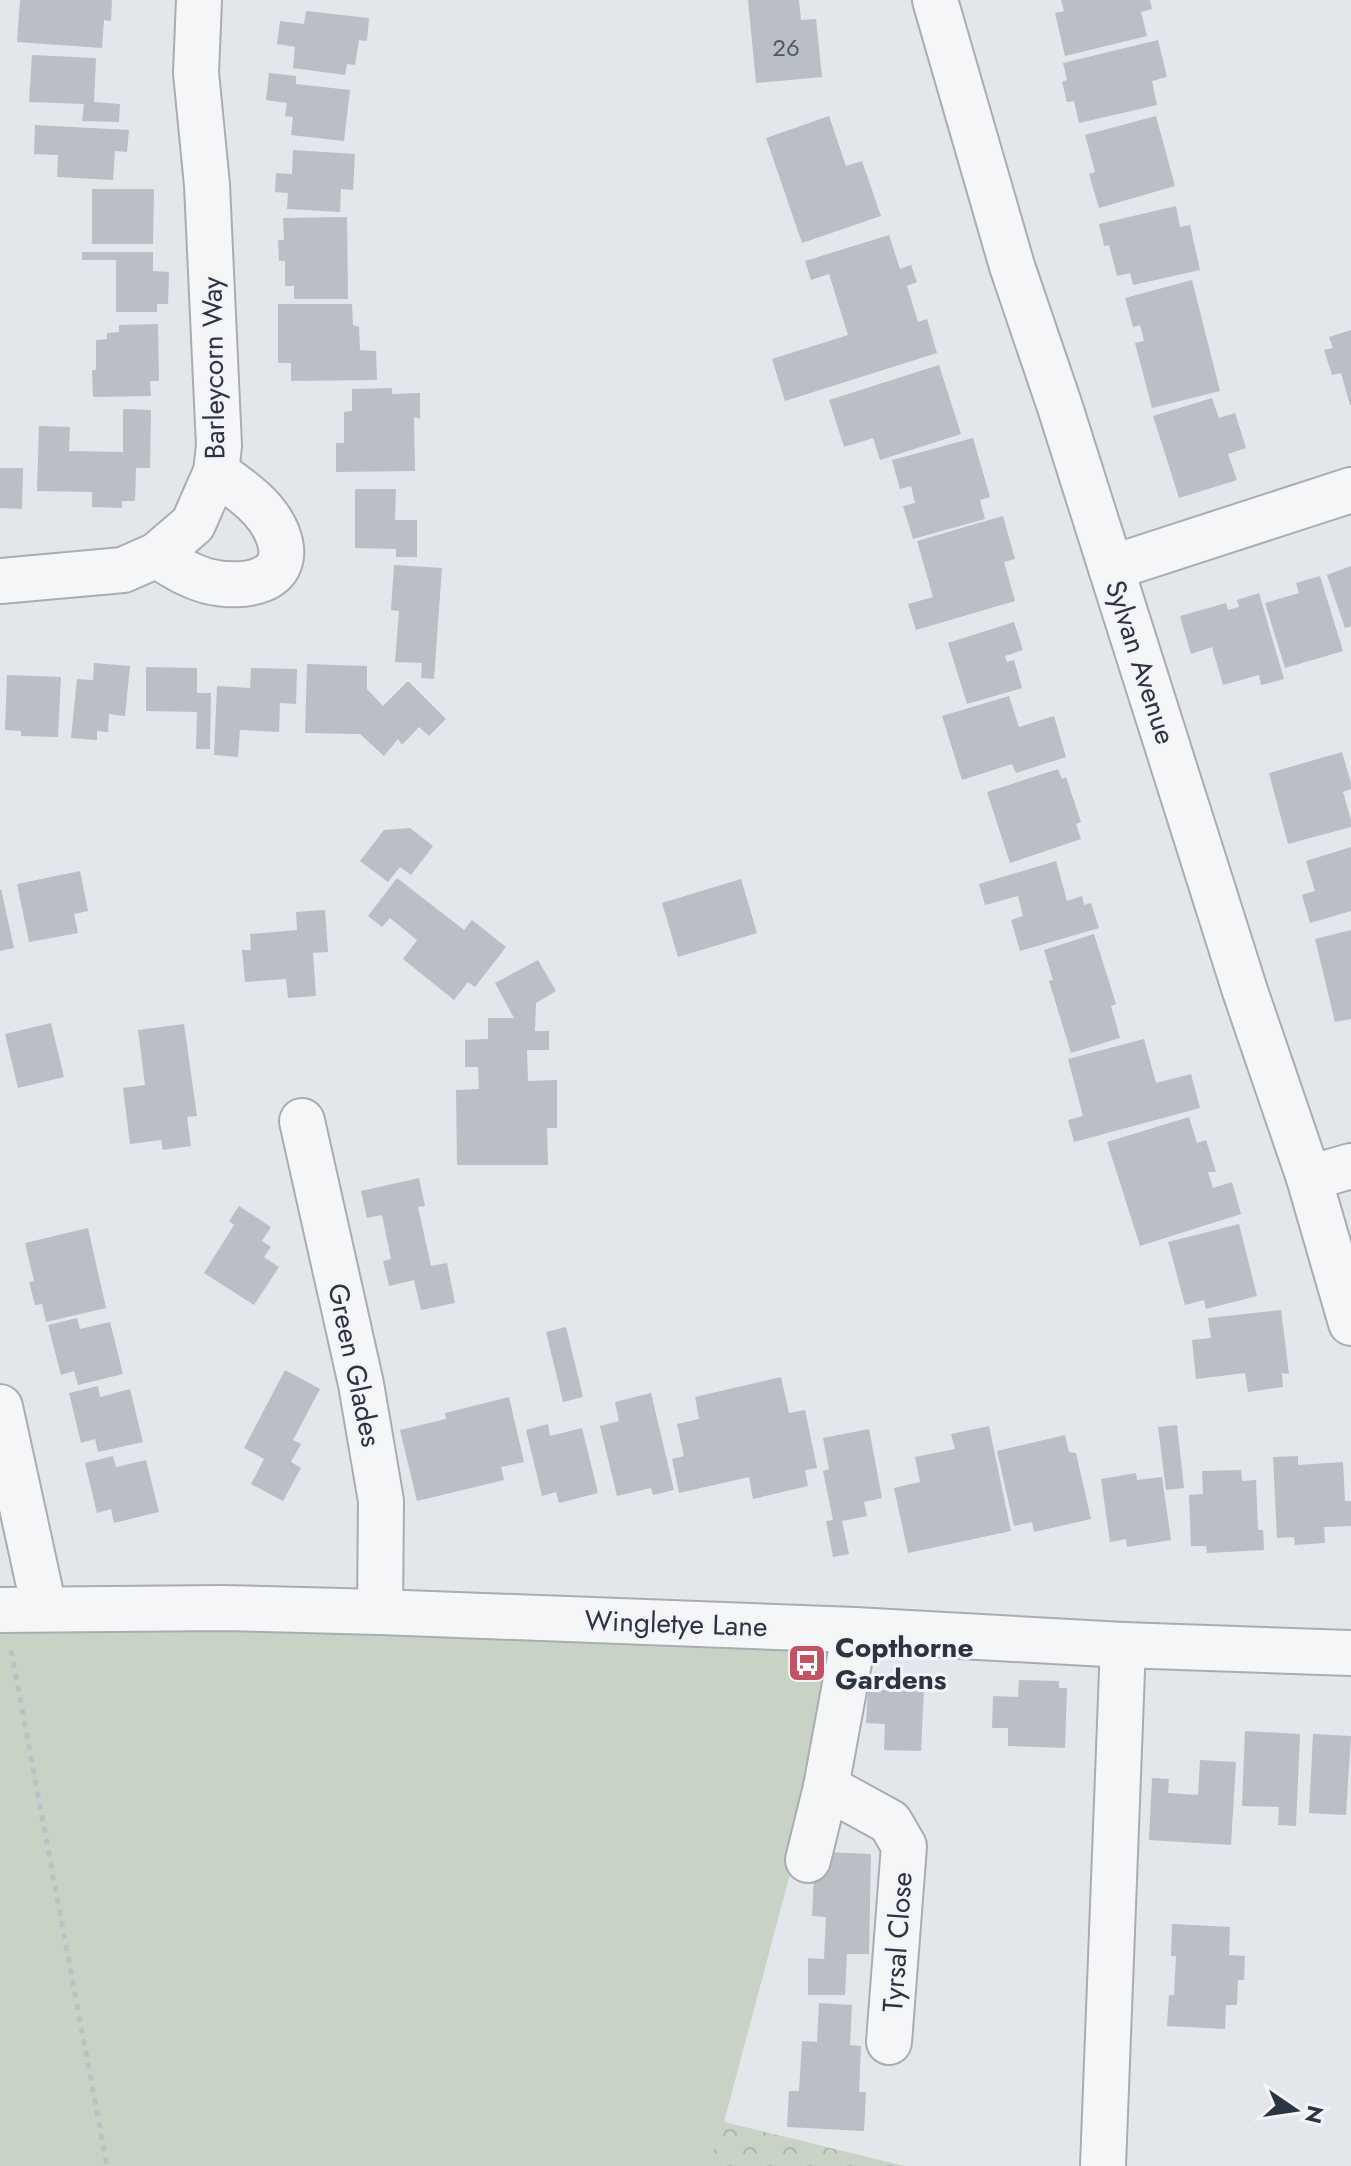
<svg xmlns="http://www.w3.org/2000/svg" width="1351" height="2166" font-family="Jost,sans-serif">
<defs>
<pattern id="forest-crowns" width="20" height="18" patternUnits="userSpaceOnUse" patternTransform="scale(2)"><rect width="20" height="18" fill="#c8d3c5"/><path d="M2 6a3 3 0 1 1 6 0M12 15a3 3 0 1 1 6 0" fill="none" stroke="#acb6aa"/></pattern>
</defs>
<rect width="100%" height="100%" fill="#e3e6ea"/>
<polygon fill="#c8d3c5" points="0,1611 855,1630 724,2122 904,2166 0,2166"/>
<polygon fill="url(#forest-crowns)" points="723,2122 891,2163 904,2166 709,2166"/>
<g fill="#babfc6">
<polygon points="20,0 112,0 111,21 104,20 102,48 17,42"/>
<polygon points="748,0 799,0 801,20 816,19 822,77 756,83"/>
<polygon points="1061,0 1150,0 1152,9 1141,12 1147,36 1065,56 1055,13 1064,11"/>
<polygon points="306,11 369,18 367,41 359,40 355,65 347,64 345,75 293,68 295,47 277,44 280,21 304,24"/>
<polygon points="1158,40 1167,77 1152,81 1157,105 1079,123 1074,101 1067,102 1062,82 1067,80 1063,63"/>
<polygon points="32,55 96,58 94,102 120,104 119,122 82,121 84,104 29,102"/>
<polygon points="269,73 296,76 296,84 350,90 344,141 291,135 293,117 285,116 287,103 266,100"/>
<polygon points="829,116 846,166 862,161 881,216 802,243 766,138"/>
<polygon points="1156,116 1175,186 1099,208 1089,174 1095,172 1085,135"/>
<polygon points="35,125 129,130 127,152 115,151 113,180 57,177 58,155 34,154"/>
<polygon points="293,150 355,154 353,190 341,189 340,212 287,209 288,193 275,192 276,173 292,174"/>
<polygon points="92,189 154,189 153,244 92,244"/>
<polygon points="1176,206 1180,227 1190,225 1200,270 1133,285 1130,273 1117,276 1109,245 1104,246 1099,224"/>
<polygon points="347,217 348,299 294,299 294,286 285,286 285,261 279,261 278,240 284,240 283,218"/>
<polygon points="889,235 900,269 911,265 917,282 907,286 918,322 927,319 937,353 785,401 772,359 848,335 829,274 811,280 805,261"/>
<polygon points="82,252 153,252 153,271 169,272 168,304 157,304 157,312 116,312 116,260 82,260"/>
<polygon points="1192,280 1220,391 1152,408 1135,343 1144,341 1140,325 1133,327 1125,298"/>
<polygon points="278,304 352,304 353,325 359,327 360,350 376,351 377,380 291,381 291,363 278,363"/>
<polygon points="158,324 159,381 150,381 151,396 93,397 92,370 96,370 96,340 107,339 107,333 119,332 119,325"/>
<polygon points="1351,330 1351,405 1350,405 1341,373 1332,375 1324,350 1333,348 1329,337"/>
<polygon points="939,365 961,434 880,460 873,438 844,447 829,400"/>
<polygon points="392,388 392,394 420,393 420,419 414,417 415,471 336,472 336,443 344,443 344,412 352,411 352,389"/>
<polygon points="1212,398 1219,418 1235,413 1246,448 1228,454 1237,480 1179,498 1153,416"/>
<polygon points="123,409 151,410 150,468 136,468 135,501 122,501 122,508 92,507 92,492 37,491 39,426 70,427 69,451 123,452"/>
<polygon points="973,438 990,497 980,500 985,519 913,539 903,506 915,503 911,486 900,489 892,460"/>
<polygon points="0,468 23,468 22,509 0,508"/>
<polygon points="355,489 396,489 395,520 417,520 417,557 396,557 396,549 355,548"/>
<polygon points="1003,516 1015,559 1004,562 1015,601 916,630 908,604 933,597 917,541"/>
<polygon points="394,565 442,568 434,679 421,678 422,663 395,662 399,611 391,610"/>
<polygon points="1351,566 1351,626 1345,628 1327,575"/>
<polygon points="1320,576 1343,651 1285,668 1265,603 1299,593 1296,583"/>
<polygon points="1259,593 1284,679 1261,685 1259,675 1223,685 1212,647 1191,654 1180,616 1226,603 1228,610 1239,607 1237,600"/>
<polygon points="1014,622 1023,650 1005,656 1007,662 1014,660 1022,688 967,704 948,643"/>
<polygon points="94,663 130,666 125,716 109,714 108,732 97,731 97,740 71,738 77,679 93,680"/>
<polygon points="307,664 367,666 367,689 383,706 408,681 446,719 429,736 419,727 402,745 398,739 384,756 360,734 305,733"/>
<polygon points="146,667 197,668 197,693 211,693 210,749 196,749 197,712 146,711"/>
<polygon points="251,668 297,669 296,704 280,703 279,732 240,730 238,757 214,755 217,686 250,688"/>
<polygon points="7,675 61,677 58,737 21,736 21,731 5,730"/>
<polygon points="1009,696 1019,727 1054,716 1066,757 1016,773 1012,764 962,780 942,716"/>
<polygon points="1342,752 1351,783 1351,789 1343,792 1351,820 1351,827 1288,844 1269,773"/>
<polygon points="1058,769 1062,779 1066,777 1081,822 1076,824 1081,839 1010,863 987,792"/>
<polygon points="410,828 433,846 411,875 400,867 388,882 360,861 384,830"/>
<polygon points="1351,847 1351,911 1310,923 1302,895 1315,891 1306,861"/>
<polygon points="1056,861 1067,901 1082,896 1084,905 1091,903 1099,928 1020,951 1011,920 1023,916 1018,896 985,905 979,884"/>
<polygon points="80,871 88,911 74,914 78,933 29,942 17,884"/>
<polygon points="397,878 464,930 472,920 506,947 475,987 468,982 454,1000 403,959 417,940 390,918 382,927 368,916"/>
<polygon points="741,879 757,933 678,957 662,903"/>
<polygon points="1,889 14,948 0,951 0,890"/>
<polygon points="325,910 328,952 313,953 316,996 288,998 286,979 245,982 242,950 251,950 250,934 297,930 296,912"/>
<polygon points="1351,930 1351,1019 1335,1022 1315,939"/>
<polygon points="1094,934 1116,1004 1111,1006 1120,1038 1071,1053 1049,981 1053,980 1044,950"/>
<polygon points="538,960 556,991 536,1003 535,1031 549,1031 549,1050 527,1050 528,1081 557,1080 557,1128 547,1128 548,1165 457,1165 456,1090 479,1089 478,1067 465,1067 465,1040 488,1039 488,1018 514,1018 495,983"/>
<polygon points="51,1023 64,1077 18,1088 5,1034"/>
<polygon points="184,1024 197,1116 187,1117 191,1146 163,1150 161,1140 130,1144 123,1088 145,1085 138,1030"/>
<polygon points="1144,1039 1156,1083 1191,1074 1200,1108 1074,1142 1068,1120 1083,1116 1068,1059"/>
<polygon points="1189,1117 1197,1143 1206,1140 1216,1172 1208,1172 1213,1188 1232,1182 1241,1214 1140,1246 1107,1142"/>
<polygon points="419,1178 425,1206 418,1207 431,1266 447,1263 455,1303 421,1310 414,1280 389,1286 383,1261 391,1259 382,1215 367,1218 361,1191"/>
<polygon points="239,1206 271,1227 262,1241 271,1247 264,1257 279,1267 254,1305 204,1273 234,1225 229,1221"/>
<polygon points="1239,1224 1257,1296 1206,1309 1204,1300 1185,1305 1168,1242"/>
<polygon points="88,1228 106,1308 46,1322 42,1304 35,1305 29,1282 34,1281 25,1243"/>
<polygon points="1281,1310 1289,1374 1282,1373 1283,1387 1248,1392 1245,1373 1196,1379 1192,1340 1211,1338 1208,1318"/>
<polygon points="77,1318 80,1329 110,1322 123,1374 78,1385 74,1371 61,1375 48,1325"/>
<polygon points="566,1327 583,1397 563,1402 546,1332"/>
<polygon points="285,1370 320,1389 293,1440 301,1444 291,1462 301,1468 283,1501 251,1484 264,1459 244,1448"/>
<polygon points="781,1377 789,1413 805,1410 817,1468 805,1470 808,1486 753,1499 749,1477 679,1493 672,1459 684,1456 677,1424 699,1419 695,1397"/>
<polygon points="98,1386 100,1397 130,1389 143,1442 98,1452 95,1439 81,1443 69,1393"/>
<polygon points="651,1393 674,1490 653,1495 651,1488 617,1496 600,1426 619,1421 615,1402"/>
<polygon points="509,1397 524,1462 501,1467 504,1480 417,1501 400,1430 446,1419 445,1413"/>
<polygon points="548,1424 550,1436 582,1428 598,1493 559,1503 556,1492 542,1496 526,1430"/>
<polygon points="1177,1425 1184,1488 1166,1490 1158,1427"/>
<polygon points="989,1426 1011,1531 908,1553 894,1488 920,1482 915,1457 955,1449 951,1434"/>
<polygon points="869,1429 882,1498 864,1502 867,1516 842,1521 849,1554 833,1557 826,1521 833,1520 823,1471 829,1469 823,1438"/>
<polygon points="1065,1435 1069,1452 1076,1453 1091,1519 1034,1532 1032,1522 1014,1526 997,1451"/>
<polygon points="113,1456 116,1467 146,1460 159,1512 114,1523 111,1509 97,1513 85,1463"/>
<polygon points="1298,1456 1298,1465 1343,1462 1345,1501 1351,1501 1351,1526 1324,1527 1325,1543 1295,1545 1294,1537 1277,1538 1273,1457"/>
<polygon points="1241,1470 1242,1481 1256,1480 1258,1530 1263,1530 1264,1550 1207,1553 1206,1546 1191,1546 1189,1495 1203,1494 1202,1471"/>
<polygon points="1136,1473 1137,1480 1162,1477 1171,1540 1127,1547 1126,1539 1110,1542 1101,1479"/>
<polygon points="1019,1680 1059,1681 1059,1688 1067,1688 1065,1748 1008,1746 1008,1728 992,1728 993,1696 1018,1697"/>
<polygon points="893,1688 924,1689 921,1751 884,1750 885,1724 866,1723 868,1690 893,1690"/>
<polygon points="1245,1731 1300,1734 1296,1826 1278,1825 1279,1807 1242,1806"/>
<polygon points="1313,1734 1351,1736 1346,1815 1309,1813"/>
<polygon points="1200,1760 1236,1762 1231,1845 1149,1840 1152,1778 1169,1779 1168,1793 1198,1795"/>
<polygon points="826,1852 871,1854 869,1954 847,1954 845,1995 808,1995 808,1958 824,1959 826,1917 812,1916 814,1876 825,1877"/>
<polygon points="1172,1924 1230,1927 1229,1955 1245,1956 1244,1980 1238,1980 1237,2005 1226,2005 1225,2029 1167,2026 1169,1995 1174,1995 1176,1956 1171,1956"/>
<polygon points="819,2003 852,2005 850,2045 861,2046 859,2092 866,2092 864,2131 787,2127 789,2091 799,2091 802,2041 817,2042"/>
</g>
<g fill="none" stroke-linecap="round" stroke-linejoin="round">
<defs>
<g id="minor">
<polyline points="935,0 1012,266 1060,407 1245,991 1309,1178 1351,1323"/>
<path d="M 157,555 C 172,566 189,576 207,581 C 242,590 297,583 277,533 C 266,506 238,488 216,472"/>
<polyline points="1111,568 1351,490"/>
<polyline points="0,581 123,570 157,555 193,524 216,472 219,446 207,185 196,73 199,0"/>
<polyline points="302,1121 361,1384 381,1501 380,1612"/>
<polyline points="1309,1178 1351,1166"/>
<polyline points="0,1407 44,1608"/>
<polyline points="0,1610 223,1608 380,1612 855,1630 1123,1645 1351,1653"/>
<polyline points="826,1787 890,1822 904,1846 889,2042"/>
<polyline points="808,1860 826,1787 855,1630"/>
<polyline points="1103,2166 1123,1645"/>
</g>
</defs>
<use href="#minor" stroke="#a8adb4" stroke-width="48"/>
<polyline stroke="#bdc0c5" stroke-width="5" stroke-dasharray="6 6" stroke-linecap="butt" points="11,1650 107,2166"/>
<use href="#minor" stroke="#f5f6f8" stroke-width="44"/>
</g>
<defs>
<symbol id="bus-square" viewBox="-11 -11 22 22"><rect x="-9" y="-9" width="18" height="18" rx="4" fill="#c45265" stroke="#f2f4f7"/><path d="M-5-6H5V4H4V6H2V4H-2V6H-4V4H-5ZM-3.5-4V0h7V-4ZM-3.5 1.2v1.5H-2V1.2ZM2 1.2v1.5H3.5V1.2Z" fill="#fff"/></symbol>
</defs>
<g fill-rule="evenodd">
<use href="#bus-square" x="785" y="1641" width="44" height="44"/>
</g>
<g text-anchor="middle" stroke-width="6" stroke-linejoin="round" paint-order="stroke">
<g font-size="24" fill="#505762">
<text x="786" y="56">26</text>
</g>
<g font-size="28" fill="#2c3441" stroke="#f2f4f7">
<text transform="translate(213 368) rotate(-91)" y="10">Barleycorn Way</text>
<text transform="translate(1141 662) rotate(72)" y="10">Sylvan Avenue</text>
<text transform="translate(355 1365) rotate(78)" y="10">Green Glades</text>
<text transform="translate(676 1623) rotate(2)" y="10">Wingletye Lane</text>
<text transform="translate(897 1942) rotate(-86)" y="10">Tyrsal Close</text>
</g>
<g font-size="28" font-weight="bold" fill="#2c3441" stroke="#f2f4f7" text-anchor="start">
<text x="835" y="1657">Copthorne<tspan x="835" dy="32">Gardens</tspan></text>
</g>
</g>
<g transform="translate(1295 2110) rotate(103)" stroke="#f2f4f7" stroke-width="6" paint-order="stroke">
<path d="M0-6L14 30L0 20L-14 30Z" fill="#2c3441"/>
<text y="-12" font-size="22" font-weight="bold" text-anchor="middle" fill="#2c3441">N</text>
</g>
</svg>
